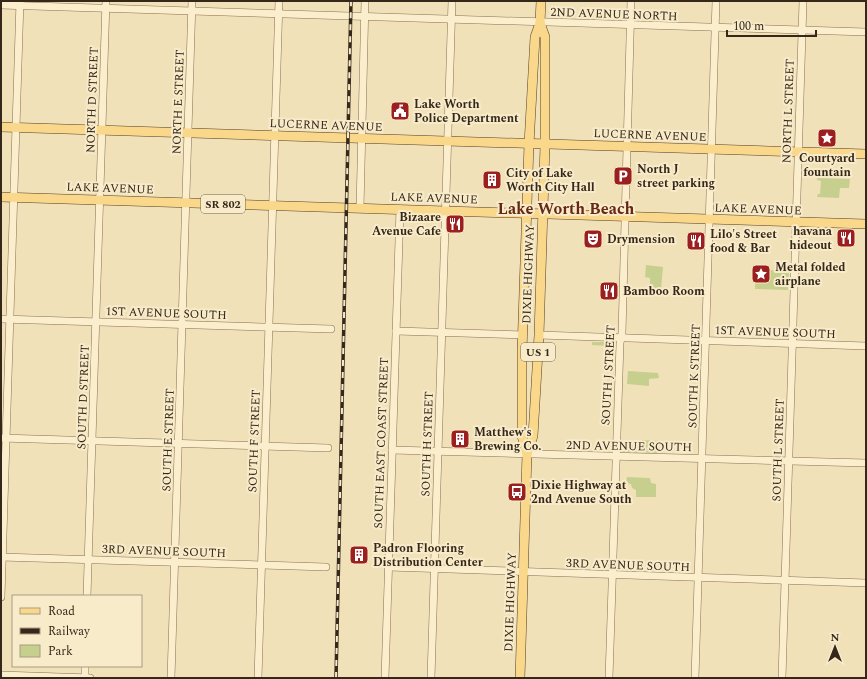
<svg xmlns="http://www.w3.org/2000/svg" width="867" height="679" font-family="Spectral,serif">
<rect width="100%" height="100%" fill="#f1e1b9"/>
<g fill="#c6cf8d">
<polygon points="817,178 850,179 849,188 840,188 839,198 817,197 818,194 820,194 821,181 817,180"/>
<polygon points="646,265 663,267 661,289 650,288 650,278 645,277"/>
<polygon points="758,269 789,271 788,290 755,289 756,270"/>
<polygon points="592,342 614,342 612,359 611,359 610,346 592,345"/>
<polygon points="628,371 658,373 659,378 649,379 649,386 627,384"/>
<polygon points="642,440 658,441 657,453 622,452 622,445 642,445"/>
<polygon points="627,477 650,478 651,483 656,484 656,497 636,497 636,490 632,488 631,484 626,483"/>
</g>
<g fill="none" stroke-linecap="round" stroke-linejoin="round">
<defs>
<g id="minor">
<polyline points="1,5 866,32"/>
<polyline points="360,208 365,1"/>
<polyline points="1,319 331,329"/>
<polyline points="396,331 523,335"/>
<polyline points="539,335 866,346"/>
<polyline points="1,438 328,448"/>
<polyline points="392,450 866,463"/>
<polyline points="1,557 326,567"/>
<polyline points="389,567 866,583"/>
<polyline points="87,596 106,1"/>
<polyline points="1,597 20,1"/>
<polyline points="1,675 90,678"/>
<polyline points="85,678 85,666"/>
<polyline points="171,678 192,1"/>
<polyline points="258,678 279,1"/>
<polyline points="385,678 400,209"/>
<polyline points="431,678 452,1"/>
<polyline points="609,678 620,343 622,333 631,1"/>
<polyline points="695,678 716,1"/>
<polyline points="782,678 803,1"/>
</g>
<g id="major">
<polyline points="1,127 866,154"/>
<polyline points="1,197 866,224"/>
<polyline points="527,454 522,436 522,351 529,144 535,37 540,23 541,1"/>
<polyline points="520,678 527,454 533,436 539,335 545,145 545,37 540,23"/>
</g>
</defs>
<use href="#minor" stroke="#887053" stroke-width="8"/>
<use href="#major" stroke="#553d28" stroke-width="10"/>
<use href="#minor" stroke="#fbeecc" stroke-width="7"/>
<use href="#major" stroke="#f9d88c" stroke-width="9"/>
<defs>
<polyline id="rail" points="336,678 351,1"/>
</defs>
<use href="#rail" stroke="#352719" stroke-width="3.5"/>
<use href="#rail" stroke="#f8ebc9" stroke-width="2" stroke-dasharray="6" stroke-linecap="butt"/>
</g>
<defs>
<symbol id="civic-square" viewBox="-11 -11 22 22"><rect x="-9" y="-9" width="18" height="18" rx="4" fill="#9b1f1f" stroke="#f8ebc9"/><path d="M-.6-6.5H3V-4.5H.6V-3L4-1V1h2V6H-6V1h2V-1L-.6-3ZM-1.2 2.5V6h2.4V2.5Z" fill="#fff"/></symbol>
<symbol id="sight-square" viewBox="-11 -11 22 22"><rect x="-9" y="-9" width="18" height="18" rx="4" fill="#9b1f1f" stroke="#f8ebc9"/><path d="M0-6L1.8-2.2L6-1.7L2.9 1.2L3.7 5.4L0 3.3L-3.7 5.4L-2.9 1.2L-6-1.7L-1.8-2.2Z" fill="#fff"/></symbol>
<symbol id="parking-square" viewBox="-11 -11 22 22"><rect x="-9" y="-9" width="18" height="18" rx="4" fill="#9b1f1f" stroke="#f8ebc9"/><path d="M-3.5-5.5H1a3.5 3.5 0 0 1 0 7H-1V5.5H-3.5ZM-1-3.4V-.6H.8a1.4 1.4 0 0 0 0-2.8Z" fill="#fff"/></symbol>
<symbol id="building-square" viewBox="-11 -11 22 22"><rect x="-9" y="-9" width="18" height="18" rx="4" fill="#9b1f1f" stroke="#f8ebc9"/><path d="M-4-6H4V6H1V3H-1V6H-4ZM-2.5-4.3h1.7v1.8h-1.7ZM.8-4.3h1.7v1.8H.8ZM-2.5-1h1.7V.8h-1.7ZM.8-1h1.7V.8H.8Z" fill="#fff"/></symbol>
<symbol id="restaurant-square" viewBox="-11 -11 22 22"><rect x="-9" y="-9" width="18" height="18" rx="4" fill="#9b1f1f" stroke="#f8ebc9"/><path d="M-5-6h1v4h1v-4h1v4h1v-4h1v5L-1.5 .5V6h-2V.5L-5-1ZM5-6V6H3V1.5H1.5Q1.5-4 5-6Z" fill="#fff"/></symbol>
<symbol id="theatre-square" viewBox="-11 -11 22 22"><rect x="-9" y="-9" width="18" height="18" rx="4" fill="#9b1f1f" stroke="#f8ebc9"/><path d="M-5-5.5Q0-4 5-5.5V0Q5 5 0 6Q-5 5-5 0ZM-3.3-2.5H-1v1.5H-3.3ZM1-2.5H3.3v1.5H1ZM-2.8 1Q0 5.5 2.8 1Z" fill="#fff"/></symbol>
<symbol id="bus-square" viewBox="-11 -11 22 22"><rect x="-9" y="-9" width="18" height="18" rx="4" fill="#9b1f1f" stroke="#f8ebc9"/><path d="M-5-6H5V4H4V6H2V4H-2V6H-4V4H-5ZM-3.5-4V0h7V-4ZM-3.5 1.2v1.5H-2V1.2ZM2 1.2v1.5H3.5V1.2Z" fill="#fff"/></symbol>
</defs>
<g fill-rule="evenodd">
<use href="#civic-square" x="389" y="100" width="22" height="22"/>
<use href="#sight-square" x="816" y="127" width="22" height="22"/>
<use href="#parking-square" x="612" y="165" width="22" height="22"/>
<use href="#building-square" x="481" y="169" width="22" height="22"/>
<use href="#restaurant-square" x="444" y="213" width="22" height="22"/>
<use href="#restaurant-square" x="835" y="227" width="22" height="22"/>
<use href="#theatre-square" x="582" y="228" width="22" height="22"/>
<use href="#restaurant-square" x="685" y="230" width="22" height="22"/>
<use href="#sight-square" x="750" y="263" width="22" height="22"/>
<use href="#restaurant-square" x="598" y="280" width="22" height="22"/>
<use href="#building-square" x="449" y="428" width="22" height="22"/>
<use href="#bus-square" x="506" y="481" width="22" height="22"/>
<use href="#building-square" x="348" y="544" width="22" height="22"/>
</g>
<g text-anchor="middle" stroke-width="4" stroke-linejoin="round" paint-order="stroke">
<g fill="#f8ebc9" stroke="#70624e" stroke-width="1">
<rect x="201" y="195" width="44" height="18" rx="3"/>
<rect x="521" y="343" width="34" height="18" rx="3"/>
</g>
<g font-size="11" font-weight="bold" fill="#352719">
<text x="223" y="208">SR 802</text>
<text x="538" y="356">US 1</text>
</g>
<g font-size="12" fill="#352719" stroke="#f8ebc9">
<text transform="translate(614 14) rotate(2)" y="4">2ND AVENUE NORTH</text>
<text transform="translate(92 100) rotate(-88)" y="4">NORTH D STREET</text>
<text transform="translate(178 102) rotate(-88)" y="4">NORTH E STREET</text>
<text transform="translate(788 111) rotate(-88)" y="4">NORTH L STREET</text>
<text transform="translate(326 125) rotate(2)" y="4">LUCERNE AVENUE</text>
<text transform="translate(650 135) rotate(2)" y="4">LUCERNE AVENUE</text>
<text transform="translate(110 188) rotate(2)" y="4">LAKE AVENUE</text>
<text transform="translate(434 198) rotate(2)" y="4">LAKE AVENUE</text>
<text transform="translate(758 209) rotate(2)" y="4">LAKE AVENUE</text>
<text transform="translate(528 274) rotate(-88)" y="4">DIXIE HIGHWAY</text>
<text transform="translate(166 313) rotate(2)" y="4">1ST AVENUE SOUTH</text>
<text transform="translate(775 332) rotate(2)" y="4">1ST AVENUE SOUTH</text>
<text transform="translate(608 375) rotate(-87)" y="4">SOUTH J STREET</text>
<text transform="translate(694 376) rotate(-88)" y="4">SOUTH K STREET</text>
<text transform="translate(83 397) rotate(-88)" y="4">SOUTH D STREET</text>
<text transform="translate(168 440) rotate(-88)" y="4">SOUTH E STREET</text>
<text transform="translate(254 441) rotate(-88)" y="4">SOUTH F STREET</text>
<text transform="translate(381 443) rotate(-88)" y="4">SOUTH EAST COAST STREET</text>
<text transform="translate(427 444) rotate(-88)" y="4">SOUTH H STREET</text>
<text transform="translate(629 446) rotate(1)" y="4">2ND AVENUE SOUTH</text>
<text transform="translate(778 450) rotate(-88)" y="4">SOUTH L STREET</text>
<text transform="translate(164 551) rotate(2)" y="4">3RD AVENUE SOUTH</text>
<text transform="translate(628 565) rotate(2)" y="4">3RD AVENUE SOUTH</text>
<text transform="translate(510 602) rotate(-88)" y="4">DIXIE HIGHWAY</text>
</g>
<g font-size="12" font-weight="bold" fill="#352719" stroke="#f8ebc9" text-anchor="start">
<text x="414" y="108">Lake Worth<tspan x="414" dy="14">Police Department</tspan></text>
<text x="827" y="162" text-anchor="middle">Courtyard<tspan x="827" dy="14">fountain</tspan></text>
<text x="637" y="173">North J<tspan x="637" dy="14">street parking</tspan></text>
<text x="506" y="177">City of Lake<tspan x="506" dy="14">Worth City Hall</tspan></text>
<text x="441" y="221" text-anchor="end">Bizaare<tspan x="441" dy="14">Avenue Cafe</tspan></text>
<text x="832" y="235" text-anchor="end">havana<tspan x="832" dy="14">hideout</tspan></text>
<text x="710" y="238">Lilo's Street<tspan x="710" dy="14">food &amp; Bar</tspan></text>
<text x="607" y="243">Drymension</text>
<text x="775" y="271">Metal folded<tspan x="775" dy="14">airplane</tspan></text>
<text x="623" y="295">Bamboo Room</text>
<text x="474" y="436">Matthew's<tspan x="474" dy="14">Brewing Co.</tspan></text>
<text x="531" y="489">Dixie Highway at<tspan x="531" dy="14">2nd Avenue South</tspan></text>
<text x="373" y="552">Padron Flooring<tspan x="373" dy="14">Distribution Center</tspan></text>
</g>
<g font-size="16" font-weight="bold" fill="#652716" stroke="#f8ebc9">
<text x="566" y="214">Lake Worth Beach</text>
</g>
</g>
<rect width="867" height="679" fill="none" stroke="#352719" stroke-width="4"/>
<rect x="12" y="595" width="130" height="72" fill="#f8ebc9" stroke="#aa9d83"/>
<rect x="20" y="608" width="20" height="6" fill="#f9d88c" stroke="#aa9d83"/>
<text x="48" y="615" font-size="12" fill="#352719">Road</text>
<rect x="20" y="628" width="20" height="6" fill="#352719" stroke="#aa9d83"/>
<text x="48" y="635" font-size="12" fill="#352719">Railway</text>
<rect x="20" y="645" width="20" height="12" fill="#c6cf8d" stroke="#aa9d83"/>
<text x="48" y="655" font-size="12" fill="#352719">Park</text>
<g transform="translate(835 647)" stroke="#f8ebc9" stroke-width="3" paint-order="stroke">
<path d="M0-3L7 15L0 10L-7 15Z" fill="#352719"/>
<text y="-6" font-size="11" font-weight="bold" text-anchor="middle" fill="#352719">N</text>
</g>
<path d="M727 30v6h89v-6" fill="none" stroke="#352719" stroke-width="2"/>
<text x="733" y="30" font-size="12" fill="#352719" stroke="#f8ebc9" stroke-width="3" paint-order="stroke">100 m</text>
</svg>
